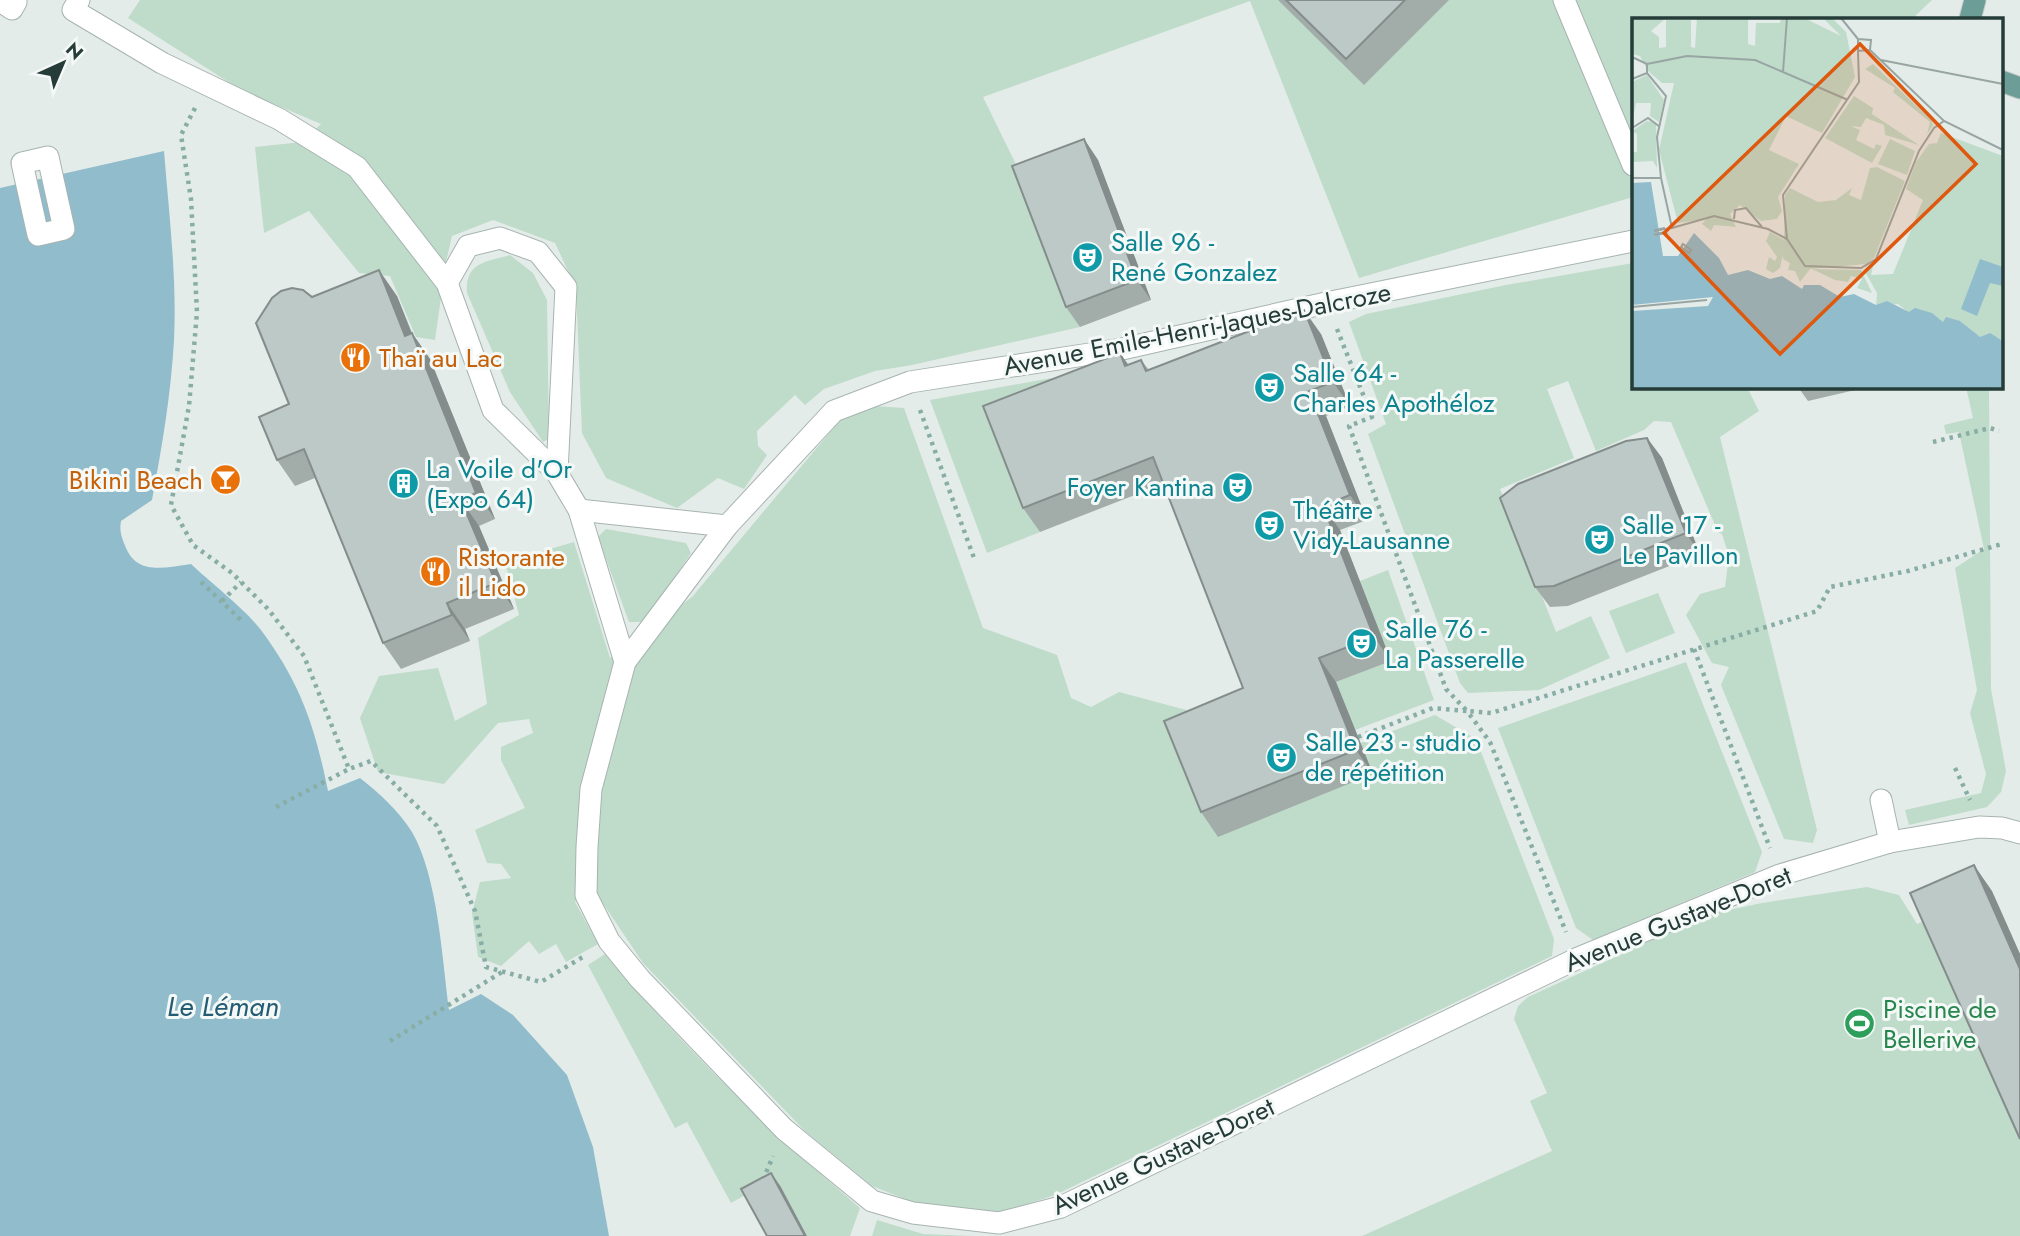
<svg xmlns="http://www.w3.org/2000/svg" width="2020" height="1236" font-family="Jost,sans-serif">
<rect width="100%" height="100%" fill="#e4ece9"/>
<g fill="#bfdbca">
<polygon points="140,0 1932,0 1912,19 1633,19 1633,197 1359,278 1250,1 983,97 1027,187 1080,327 912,365 875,371 824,389 805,405 795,395 757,431 758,446 767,455 744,489 718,478 677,508 606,478 582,433 576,288 555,243 493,220 452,236 446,262 435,340 416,337 390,276 359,273 309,211 264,233 255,147 302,142 321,124 241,90 128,18"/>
<path d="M 510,255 L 533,273 L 547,300 L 549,439 L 543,442 L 510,392 L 467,293 C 465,262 486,262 510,255 Z"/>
<polygon points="1633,263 1633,387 1747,387 1759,411 1720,437 1817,830 1813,843 1784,839 1721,685 1729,667 1712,663 1686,615 1700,594 1725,587 1729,556 1722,534 1718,532 1671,422 1654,421 1644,430 1596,451 1568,381 1547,389 1574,458 1500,489 1556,632 1591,616 1610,658 1539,690 1468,693 1460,683 1368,434 1386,424 1349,322 1366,314 1506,285"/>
<polygon points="1096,370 1001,431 1040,532 987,553 930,400"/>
<polygon points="1966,387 1989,387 1991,689 2006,771 2001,792 1987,807 1909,825 1905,810 1981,793 1986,774 1970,713 1977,690 1955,568 1984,549 1959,432 1946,434 1944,425 1973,418"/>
<polygon points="874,406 904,408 983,628 1057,655 1071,698 1091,707 1119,692 1235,723 1361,743 1435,715 1476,739 1554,939 1552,956 1055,1195 994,1215 918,1204 872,1186 805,1131 643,963 596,893 581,893 575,902 598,944 566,962 556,944 539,954 529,941 501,966 478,957 472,913 480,882 511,878 501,864 487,863 475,830 525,808 501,760 501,747 533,733 529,719 498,723 444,784 378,772 360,718 379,676 438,668 455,721 487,704 478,638 519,615 505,562 574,542 610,658 692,597 841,419"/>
<polygon points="606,529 686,543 691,553 645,622 629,622 598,537"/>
<polygon points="1388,570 1434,700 1355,730 1336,682 1390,661 1360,581"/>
<polygon points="1658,593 1675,633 1626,653 1609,611"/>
<polygon points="1686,662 1762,852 1755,872 1593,940 1576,928 1498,728"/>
<polygon points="1867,887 1899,895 1917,924 1992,891 2020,954 2020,1236 1362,1236 1552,1151 1530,1101 1547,1093 1514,1019 1518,1006 1528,997 1709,914 1762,903"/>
<path d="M 605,954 C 682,1046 769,1131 860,1208 L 850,1236 L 807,1236 L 781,1187 L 763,1185 L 731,1203 L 687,1122 L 675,1128 L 588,965 Z"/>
<polygon points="877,1220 923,1234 974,1236 872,1236"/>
</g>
<path fill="#91bccc" d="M 164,151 C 169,214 177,278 174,340 C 171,394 162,447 152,500 L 121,521 C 119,532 122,538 126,548 C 138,576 166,567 191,564 C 211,583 245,609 261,630 C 301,684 315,727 328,791 L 360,778 C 380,794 398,810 412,832 C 438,877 442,958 449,1010 L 481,994 L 513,1015 L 567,1075 L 593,1147 L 609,1236 L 0,1236 L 0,188 Z"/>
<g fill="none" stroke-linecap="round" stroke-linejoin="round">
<defs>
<g id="minor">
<polyline points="79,0 73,10 162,63 279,119 357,167 447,283 493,410 557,473 579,510 625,662"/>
<polyline points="1564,0 1633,165"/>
<polyline points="0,1 12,9 16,2 12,0"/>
<polygon points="48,157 64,229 38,235 22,163"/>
<polyline points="1633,241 1326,303 1122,349 910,382 834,411 727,526 625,662 591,789 587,847 586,895 609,941 640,979 784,1129 872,1201 913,1213 999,1223 1061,1207 1576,959 1780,875 1890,842 1979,827 2002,828 2020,833"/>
<polyline points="447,283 468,246 500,238 538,252 566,287 557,473"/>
<polyline points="579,510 727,526"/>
<polyline points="1881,800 1890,842"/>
</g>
<g id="major">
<polyline points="1970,19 1975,0"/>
<polyline points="2001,81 2020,88"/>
</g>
</defs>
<use href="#minor" stroke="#a7b4b1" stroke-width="23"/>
<use href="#major" stroke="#c2c8c8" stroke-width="23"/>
<g stroke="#87ada5" stroke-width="4.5" stroke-dasharray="3.5 5" stroke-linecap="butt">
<polyline points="195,108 181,135 191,199 197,312 189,406 171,505 193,545 232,573 268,609 304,656 349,769 371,761 437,826 475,911 486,967 541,982 586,955"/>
<polyline points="1337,329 1372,417 1349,426 1446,689 1467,711 1491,713 1817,611 1830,587 1908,571 2002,544"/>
<polyline points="920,410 974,558"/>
<polyline points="1933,442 1990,428 1999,431"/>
<polyline points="201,582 241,620"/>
<polyline points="222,601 241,582"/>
<polyline points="1694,649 1770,848"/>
<polyline points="1358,737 1433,708 1467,711 1490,742 1566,932"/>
<polyline points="1955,768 1970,800"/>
<polyline points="276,807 349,769"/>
<polyline points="390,1041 502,972"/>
<polyline points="763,1180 773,1156"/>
</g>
<use href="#minor" stroke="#fff" stroke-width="21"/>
<use href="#major" stroke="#6c9d97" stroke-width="21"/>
</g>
<g fill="#a2adaa">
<polygon points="1278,0 1449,0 1364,85"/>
<polygon points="1084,139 1098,160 1151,300 1080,327 1066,307"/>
<polygon points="397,296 412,333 430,359 495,519 479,526 514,609 465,629 470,641 401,669 383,643 315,478 295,486 277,460 312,297"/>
<polygon points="1321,334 1350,406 1326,416 1367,520 1340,530 1391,661 1336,682 1373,774 1218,837 1201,812 1243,688 1163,484 1040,532 1023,508 1120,353 1128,365 1141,360 1149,370"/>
<polygon points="1798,387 1868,387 1808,401"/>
<polygon points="1647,438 1662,458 1700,554 1568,606 1550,607 1535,587"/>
</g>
<g fill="#848d8b">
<polygon points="1084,139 1098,160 1151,300 1137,280"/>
<polygon points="379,270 397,296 423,362 405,336"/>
<polygon points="1304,310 1321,334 1350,406 1333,382"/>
<polygon points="412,333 430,359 495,519 476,493"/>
<polygon points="1120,353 1137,377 1125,366"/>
<polygon points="1309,391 1326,416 1367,520 1350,495"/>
<polygon points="1647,438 1662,458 1700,554 1686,533"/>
<polygon points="461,500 479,526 514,609 496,583"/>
<polygon points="1323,506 1340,530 1391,661 1374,637"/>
<polygon points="447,603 465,629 470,641 452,615"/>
<polygon points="1319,658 1336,682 1373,774 1356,750"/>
<polygon points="1974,865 1992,891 2020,954 2020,969"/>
<polygon points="771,1173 781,1187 807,1236 805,1236"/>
</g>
<g fill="#bcc9c6" stroke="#848d8b" stroke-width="2">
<polygon points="1286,0 1405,0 1346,59"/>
<polygon points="1084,139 1137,280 1066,307 1012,166"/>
<polygon points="379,270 405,336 412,333 476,493 461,500 496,583 447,603 452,615 383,643 304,449 277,460 259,417 289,404 256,323 272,298 281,291 292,288 303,290 312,297"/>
<polygon points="1304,310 1333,382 1309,391 1350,495 1323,506 1374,637 1319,658 1356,750 1201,812 1164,721 1243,688 1153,457 1023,508 983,406 1120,353 1125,366 1141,360 1146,371"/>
<polygon points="1647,438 1686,533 1554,586 1535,587 1500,498 1518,484 1626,441"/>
<polygon points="1974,865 2020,969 2020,1139 1910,893"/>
<polygon points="771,1173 805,1236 767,1236 741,1189"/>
</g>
<defs>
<symbol id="theatre-disc" viewBox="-11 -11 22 22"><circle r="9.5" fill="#0f9aa8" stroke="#f4f9f7"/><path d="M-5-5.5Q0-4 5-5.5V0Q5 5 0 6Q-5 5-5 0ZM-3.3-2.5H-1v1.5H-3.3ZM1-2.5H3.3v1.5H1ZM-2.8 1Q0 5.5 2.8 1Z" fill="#fff"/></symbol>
<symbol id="restaurant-disc" viewBox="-11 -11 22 22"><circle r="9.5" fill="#e8710a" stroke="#f4f9f7"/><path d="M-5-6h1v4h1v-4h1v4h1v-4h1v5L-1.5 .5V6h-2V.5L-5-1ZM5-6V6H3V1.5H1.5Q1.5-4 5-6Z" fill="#fff"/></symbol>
<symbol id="bar-disc" viewBox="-11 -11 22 22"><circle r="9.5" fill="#e8710a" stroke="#f4f9f7"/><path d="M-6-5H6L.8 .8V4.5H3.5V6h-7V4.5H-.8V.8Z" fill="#fff"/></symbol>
<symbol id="building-disc" viewBox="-11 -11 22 22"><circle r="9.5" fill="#0f9aa8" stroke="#f4f9f7"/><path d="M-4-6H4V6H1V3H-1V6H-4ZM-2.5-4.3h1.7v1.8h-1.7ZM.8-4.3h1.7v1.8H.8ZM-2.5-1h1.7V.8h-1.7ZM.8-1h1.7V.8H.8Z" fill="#fff"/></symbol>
<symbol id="stadium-disc" viewBox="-11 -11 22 22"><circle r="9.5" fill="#2e9e5b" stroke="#f4f9f7"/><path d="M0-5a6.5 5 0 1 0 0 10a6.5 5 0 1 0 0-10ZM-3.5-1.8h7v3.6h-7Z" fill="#fff"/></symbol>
</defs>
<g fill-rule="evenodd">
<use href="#theatre-disc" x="1070" y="240" width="35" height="35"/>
<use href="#restaurant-disc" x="338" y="340" width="35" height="35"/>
<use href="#theatre-disc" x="1252" y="370" width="35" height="35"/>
<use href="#bar-disc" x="208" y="462" width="35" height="35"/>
<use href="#building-disc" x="386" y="466" width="35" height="35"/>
<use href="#theatre-disc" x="1220" y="470" width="35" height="35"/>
<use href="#theatre-disc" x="1252" y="508" width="35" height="35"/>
<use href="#theatre-disc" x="1582" y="522" width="35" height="35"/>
<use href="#restaurant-disc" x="418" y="554" width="35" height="35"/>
<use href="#theatre-disc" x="1344" y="626" width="35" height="35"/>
<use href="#theatre-disc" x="1264" y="740" width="35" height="35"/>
<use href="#stadium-disc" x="1842" y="1006" width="35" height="35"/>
</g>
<g text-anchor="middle" stroke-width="6" stroke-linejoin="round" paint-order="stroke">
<g font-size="26" fill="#0d838f" stroke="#f4f9f7" text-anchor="start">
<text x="1111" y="251">Salle 96 -<tspan x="1111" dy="30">René Gonzalez</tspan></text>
<text x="1293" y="382">Salle 64 -<tspan x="1293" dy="30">Charles Apothéloz</tspan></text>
<text x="426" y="478">La Voile d'Or<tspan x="426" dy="30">(Expo 64)</tspan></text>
<text x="1214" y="496" text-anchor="end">Foyer Kantina</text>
<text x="1293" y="519">Théâtre<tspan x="1293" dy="30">Vidy-Lausanne</tspan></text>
<text x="1622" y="534">Salle 17 -<tspan x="1622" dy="30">Le Pavillon</tspan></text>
<text x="1385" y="638">Salle 76 -<tspan x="1385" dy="30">La Passerelle</tspan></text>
<text x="1305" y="751">Salle 23 - studio<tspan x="1305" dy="30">de répétition</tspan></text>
</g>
<g font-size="26" fill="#253c39" stroke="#f4f9f7">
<text transform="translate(1197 329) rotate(-11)" y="9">Avenue Emile-Henri-Jaques-Dalcroze</text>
<text transform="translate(1678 919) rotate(-22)" y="9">Avenue Gustave-Doret</text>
<text transform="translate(1163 1156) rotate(-25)" y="9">Avenue Gustave-Doret</text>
</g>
<g font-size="26" fill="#c56008" stroke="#f4f9f7" text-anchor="start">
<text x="379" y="367">Thaï au Lac</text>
<text x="203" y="489" text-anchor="end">Bikini Beach</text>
<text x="458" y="566">Ristorante<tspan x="458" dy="30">il Lido</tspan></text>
</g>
<g font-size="26" fill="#27864d" stroke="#f4f9f7" text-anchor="start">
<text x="1883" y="1018">Piscine de<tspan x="1883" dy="30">Bellerive</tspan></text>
</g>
<g font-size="28" font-style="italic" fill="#245c73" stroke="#f4f9f7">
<text x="223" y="1016">Le Léman</text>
</g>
</g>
<g transform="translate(1632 18)">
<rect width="371" height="371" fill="#e4ece9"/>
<path d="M 0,0 L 34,0 L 19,13 L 27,19 L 27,30 L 34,29 L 34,2 L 59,2 L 59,29 L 63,30 L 65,0 L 116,0 L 116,26 L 123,28 L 124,5 L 148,5 L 149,0 L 172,0 L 209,18 L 191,0 L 200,0 L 214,14 L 223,59 L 190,115 L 154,98 L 137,132 L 167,146 L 146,179 L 150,193 L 145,201 L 129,203 L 108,187 L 98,196 L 104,209 L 82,207 L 79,213 L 70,206 L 74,201 L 46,205 L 27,132 L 42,65 L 30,65 L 16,53 L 8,38 L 0,36 ZM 241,46 L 299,102 L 301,107 L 295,116 L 298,104 L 261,74 L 263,70 L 233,51 ZM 15,57 L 32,82 L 27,104 L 18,98 L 19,85 L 4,85 L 1,100 L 0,64 ZM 222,78 L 241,90 L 240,96 L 287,127 L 253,117 L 252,107 L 234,100 L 229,109 L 219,108 L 228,112 L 224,122 L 242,131 L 244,126 L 250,128 L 240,145 L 193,120 ZM 15,103 L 24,105 L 25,150 L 21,143 L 0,144 L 0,134 L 5,134 L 5,116 L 0,113 ZM 309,115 L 371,138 L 371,323 L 365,319 L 348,320 L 328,303 L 311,304 L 299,295 L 277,295 L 266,286 L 244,288 L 245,275 L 232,252 L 242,244 L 239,257 L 261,256 L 291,182 L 274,171 L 284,144 L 297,126 L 305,125 ZM 258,121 L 283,133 L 275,157 L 246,146 ZM 245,149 L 273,163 L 242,240 L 234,246 L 178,251 L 168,264 L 163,253 L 156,252 L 158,245 L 151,241 L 151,236 L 148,250 L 141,255 L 134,251 L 137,239 L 143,243 L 145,239 L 134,223 L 138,214 L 152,222 L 153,177 L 158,170 L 186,184 L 204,182 L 220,170 L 217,177 L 229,182 L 238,150 ZM 180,251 L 229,252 L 240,275 L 225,270 L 230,261 L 219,258 L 216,264 L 203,262 Z" fill="#bfdbca"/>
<path d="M 19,164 L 31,238 L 46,238 L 62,215 L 87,240 L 96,257 L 116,252 L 138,261 L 150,258 L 170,271 L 172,267 L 188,267 L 208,279 L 222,276 L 244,287 L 255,283 L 277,294 L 283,290 L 300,295 L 311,304 L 314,299 L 328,303 L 348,319 L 358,315 L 371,323 L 371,371 L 0,371 L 0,293 L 76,288 L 81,279 L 0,287 L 0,165 ZM 348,241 L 371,249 L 371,268 L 358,265 L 345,298 L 329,291 Z" fill="#91bccc"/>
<path fill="none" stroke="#98a6a3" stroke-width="2" d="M 209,0 L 226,21M 226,21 L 226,33 L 238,32M 226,21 L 239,22 L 238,32M 238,32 L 312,103 L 371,132M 226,33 L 227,64 L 151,177 L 155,221 L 173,248 L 229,250 L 244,241 L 287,133 L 302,110 L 312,103M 0,39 L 15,46 L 15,55 L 0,61M 249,42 L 371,66M 15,46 L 55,38 L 123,42 L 216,82M 151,54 L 155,0M 15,55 L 34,78 L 25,119 L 29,160M 0,110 L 16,100 L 28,109M 0,160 L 29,160 L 40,210 L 82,198 L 136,211 L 155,221M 102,201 L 103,192 L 114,190 L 130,209M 32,210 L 33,211 L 23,213 L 23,212 ZM 33,214 L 34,215 L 24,217 L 23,216 ZM 51,226 L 59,232 L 57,235 L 49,229 ZM 0,289 L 75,282"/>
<path fill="#de580e" fill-opacity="0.15" stroke="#de580e" stroke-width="3.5" d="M 228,26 L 344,146 L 148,336 L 32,215 Z"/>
<rect width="371" height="371" fill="none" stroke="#253c39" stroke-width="3.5"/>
</g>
<g transform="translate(63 63) rotate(44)" stroke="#f4f9f7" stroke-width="5" paint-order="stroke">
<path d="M0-5L12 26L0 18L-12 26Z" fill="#253c39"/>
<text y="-10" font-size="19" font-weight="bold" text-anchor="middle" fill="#253c39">N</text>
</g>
</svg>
